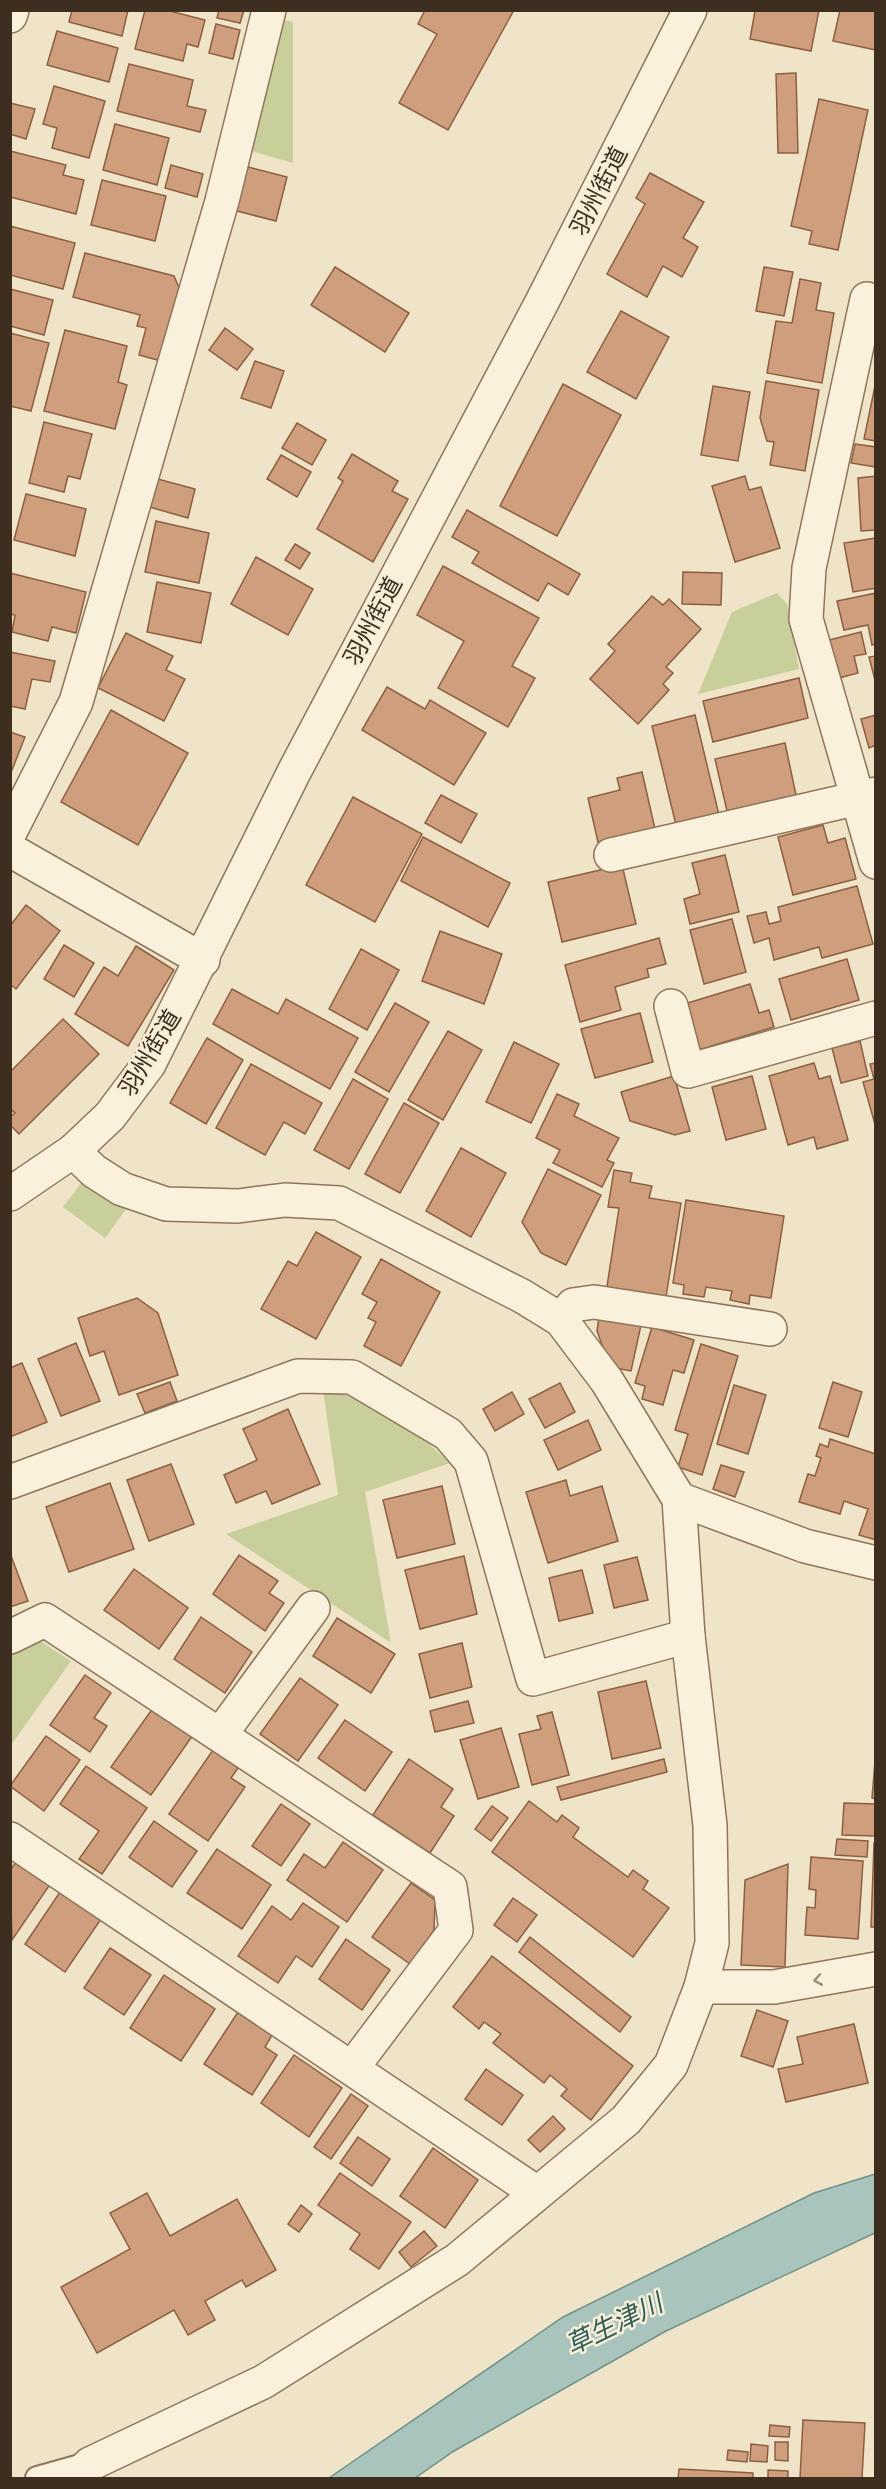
<svg xmlns="http://www.w3.org/2000/svg" width="886" height="2489" font-family="'Zilla Slab','Noto Sans JP',serif">
<rect width="100%" height="100%" fill="#f0e4c8"/>
<g fill="#c9cf9b">
<polygon points="276,18 293,22 293,163 241,148"/>
<polygon points="777,593 787,604 799,669 698,694 732,612"/>
<polygon points="88,1174 129,1205 105,1238 63,1207"/>
<polygon points="323,1390 339,1391 417,1433 450,1463 365,1492 391,1643 226,1534 338,1495"/>
<polygon points="40,1641 71,1661 11,1745 11,1644"/>
</g>
<polygon fill="#a9c4bc" stroke="#6f938a" stroke-width="1.5" points="875,2174 875,2233 666,2331 454,2451 415,2478 329,2478 563,2317 814,2193"/>
<g fill="#cf9f7d" stroke="#8d5f41" stroke-width="1.5">
<polygon points="72,10 128,10 122,36 69,22"/>
<polygon points="145,10 166,10 205,20 198,47 187,44 183,61 135,49"/>
<polygon points="219,10 244,10 240,23 217,18"/>
<polygon points="425,10 514,10 448,130 399,103 437,34 418,24"/>
<polygon points="764,10 819,10 811,51 750,39 755,11"/>
<polygon points="840,10 876,10 876,50 833,41"/>
<polygon points="216,24 240,30 233,59 209,53"/>
<polygon points="57,31 118,48 109,82 47,65"/>
<polygon points="129,64 193,80 187,106 206,110 200,132 117,111"/>
<polygon points="796,73 798,153 778,153 776,74"/>
<polygon points="54,86 105,101 89,158 52,148 57,128 43,124"/>
<polygon points="819,99 868,110 838,250 809,244 812,231 791,226"/>
<polygon points="10,103 35,109 26,139 10,134"/>
<polygon points="115,124 169,138 157,185 103,170"/>
<polygon points="10,151 66,165 63,175 84,180 76,214 10,197"/>
<polygon points="171,165 203,174 197,197 165,188"/>
<polygon points="244,166 287,177 276,221 233,210"/>
<polygon points="650,173 704,202 683,238 698,247 682,277 663,266 647,297 607,274 645,204 636,198"/>
<polygon points="102,180 166,196 155,241 91,225"/>
<polygon points="10,226 75,243 63,289 10,275"/>
<polygon points="85,253 174,276 180,290 161,361 139,355 146,328 137,326 140,315 73,297"/>
<polygon points="335,267 409,313 385,352 311,305"/>
<polygon points="764,267 793,272 784,316 756,311"/>
<polygon points="800,279 821,283 816,310 834,313 822,383 767,373 776,321 792,323"/>
<polygon points="10,289 53,300 44,335 10,326"/>
<polygon points="621,311 669,337 636,399 587,372"/>
<polygon points="225,328 253,349 237,370 209,350"/>
<polygon points="65,330 127,346 118,382 127,385 115,429 44,411"/>
<polygon points="10,333 49,343 31,411 10,406"/>
<polygon points="255,361 284,371 271,408 241,398"/>
<polygon points="766,381 819,390 805,471 770,465 774,442 767,441 760,418"/>
<polygon points="876,381 876,441 864,439"/>
<polygon points="563,384 621,415 557,536 500,506"/>
<polygon points="713,386 750,392 738,461 701,455"/>
<polygon points="44,422 92,434 80,479 68,476 64,492 29,483"/>
<polygon points="297,423 326,440 312,465 282,448"/>
<polygon points="855,444 876,447 876,467 851,463"/>
<polygon points="352,454 398,481 392,491 408,499 373,562 317,529 343,481 338,478"/>
<polygon points="281,455 311,472 297,497 267,479"/>
<polygon points="745,476 749,490 761,487 780,548 735,562 712,486"/>
<polygon points="876,476 876,530 861,531 858,478"/>
<polygon points="154,478 195,489 188,518 146,506"/>
<polygon points="26,494 86,509 75,556 14,540"/>
<polygon points="467,510 580,574 568,595 548,583 538,601 472,563 479,552 452,537"/>
<polygon points="156,521 209,533 199,583 145,572"/>
<polygon points="876,538 876,588 853,592 844,543"/>
<polygon points="295,544 310,553 300,569 285,560"/>
<polygon points="256,557 313,589 288,635 231,604"/>
<polygon points="443,566 539,618 512,666 535,678 508,727 438,688 464,641 417,615"/>
<polygon points="683,572 722,573 721,605 682,604"/>
<polygon points="10,573 86,592 76,633 52,627 48,641 12,632 15,615 10,614"/>
<polygon points="157,582 211,593 201,643 147,632"/>
<polygon points="876,593 876,644 872,645 868,625 844,630 837,601"/>
<polygon points="652,596 663,605 669,599 701,629 666,667 673,673 663,684 669,690 638,724 590,679 615,651 608,644"/>
<polygon points="861,632 866,654 854,656 858,673 839,678 829,640"/>
<polygon points="126,633 173,656 166,670 185,679 164,721 98,688"/>
<polygon points="10,652 55,661 50,682 32,679 25,709 10,706"/>
<polygon points="876,656 876,684 869,657"/>
<polygon points="799,678 808,718 713,742 703,701"/>
<polygon points="387,687 425,709 430,700 486,733 454,785 362,730"/>
<polygon points="111,710 188,753 138,845 61,802"/>
<polygon points="695,715 719,815 676,825 652,726"/>
<polygon points="876,715 876,745 869,748 861,719"/>
<polygon points="10,732 25,737 10,775"/>
<polygon points="785,743 796,795 727,811 715,759"/>
<polygon points="642,772 655,829 598,842 588,798 620,790 617,778"/>
<polygon points="441,795 477,814 461,843 425,823"/>
<polygon points="353,797 422,834 375,922 306,885"/>
<polygon points="823,825 828,843 845,838 856,879 793,895 778,837"/>
<polygon points="423,837 510,883 488,927 401,881"/>
<polygon points="725,855 739,912 690,924 684,899 700,894 692,863"/>
<polygon points="622,865 636,924 562,942 548,882"/>
<polygon points="857,886 873,944 822,958 819,947 774,960 769,938 754,943 747,916 766,912 769,924 781,921 778,907"/>
<polygon points="26,905 60,931 16,989 10,984 10,926"/>
<polygon points="732,919 746,972 704,984 690,930"/>
<polygon points="440,931 502,954 484,1004 422,981"/>
<polygon points="659,938 666,964 647,969 649,977 615,987 621,1010 580,1022 565,965"/>
<polygon points="64,945 94,963 74,997 44,979"/>
<polygon points="136,946 174,970 128,1046 75,1014 104,967 118,976"/>
<polygon points="361,949 399,970 367,1030 329,1009"/>
<polygon points="847,959 859,1000 791,1020 779,979"/>
<polygon points="750,984 759,1013 769,1010 774,1027 692,1052 678,1006"/>
<polygon points="232,989 278,1014 286,999 358,1038 330,1089 213,1024"/>
<polygon points="395,1003 429,1022 389,1092 355,1072"/>
<polygon points="640,1013 653,1062 595,1078 581,1029"/>
<polygon points="63,1019 99,1054 19,1134 10,1125 10,1117 15,1113 10,1108 10,1072"/>
<polygon points="448,1031 482,1050 443,1120 408,1100"/>
<polygon points="207,1038 243,1060 206,1124 170,1103"/>
<polygon points="860,1041 868,1076 841,1083 832,1048"/>
<polygon points="514,1042 559,1064 531,1123 486,1102"/>
<polygon points="814,1063 819,1079 830,1076 848,1140 817,1149 814,1137 788,1145 769,1076"/>
<polygon points="876,1063 876,1128 863,1082 874,1079 870,1064"/>
<polygon points="251,1064 322,1103 305,1134 284,1122 265,1155 216,1128"/>
<polygon points="674,1076 690,1131 675,1135 630,1121 621,1092"/>
<polygon points="752,1076 766,1129 726,1140 712,1087"/>
<polygon points="353,1079 388,1099 349,1169 314,1150"/>
<polygon points="557,1094 579,1104 574,1116 619,1138 607,1160 614,1163 602,1187 553,1163 560,1150 536,1138"/>
<polygon points="404,1103 439,1123 400,1193 365,1174"/>
<polygon points="461,1148 506,1173 471,1237 426,1211"/>
<polygon points="548,1169 601,1195 566,1265 541,1253 522,1222"/>
<polygon points="614,1170 632,1173 630,1182 652,1186 649,1198 681,1203 665,1303 606,1293 619,1208 608,1207"/>
<polygon points="686,1200 784,1216 771,1298 750,1295 749,1304 730,1300 732,1291 706,1287 704,1297 683,1294 684,1285 673,1283"/>
<polygon points="316,1232 361,1257 316,1339 261,1309 288,1261 297,1266"/>
<polygon points="381,1259 440,1292 401,1366 364,1346 376,1322 368,1318 377,1302 362,1294"/>
<polygon points="137,1298 158,1313 178,1375 119,1395 104,1351 90,1356 78,1318"/>
<polygon points="599,1317 641,1325 631,1371 610,1367 597,1331"/>
<polygon points="652,1327 694,1340 684,1373 673,1370 663,1405 642,1399 645,1386 635,1383"/>
<polygon points="76,1343 100,1401 61,1416 38,1359"/>
<polygon points="701,1344 738,1356 702,1475 678,1467 688,1434 675,1430"/>
<polygon points="22,1363 47,1422 10,1437 10,1368"/>
<polygon points="170,1382 177,1401 145,1413 137,1394"/>
<polygon points="833,1382 862,1392 848,1437 819,1428"/>
<polygon points="560,1383 575,1412 545,1428 529,1399"/>
<polygon points="734,1385 766,1395 748,1454 717,1444"/>
<polygon points="512,1392 524,1414 495,1431 483,1409"/>
<polygon points="288,1409 320,1484 272,1504 266,1491 236,1503 224,1475 257,1460 243,1429"/>
<polygon points="588,1420 601,1450 558,1470 544,1440"/>
<polygon points="830,1439 876,1454 876,1540 859,1535 868,1509 844,1501 840,1514 799,1502 808,1474 815,1476 821,1458 816,1456 820,1444 828,1447"/>
<polygon points="171,1464 194,1524 149,1541 127,1480"/>
<polygon points="721,1465 744,1472 735,1497 713,1489"/>
<polygon points="566,1480 570,1496 602,1486 618,1541 548,1563 526,1492"/>
<polygon points="110,1483 134,1549 69,1572 46,1507"/>
<polygon points="442,1486 455,1544 397,1558 383,1500"/>
<polygon points="10,1553 28,1601 10,1607"/>
<polygon points="239,1555 278,1581 269,1593 284,1603 265,1631 213,1594"/>
<polygon points="464,1556 477,1614 420,1629 405,1570"/>
<polygon points="637,1557 648,1600 614,1608 604,1565"/>
<polygon points="134,1569 188,1608 159,1649 104,1610"/>
<polygon points="582,1570 593,1613 559,1621 549,1578"/>
<polygon points="201,1617 252,1652 225,1693 174,1659"/>
<polygon points="337,1618 395,1654 371,1693 313,1656"/>
<polygon points="462,1643 472,1687 430,1698 419,1654"/>
<polygon points="85,1675 111,1693 94,1718 107,1726 90,1752 50,1725"/>
<polygon points="300,1678 338,1705 298,1761 260,1734"/>
<polygon points="646,1681 661,1748 612,1759 598,1692"/>
<polygon points="468,1701 474,1723 435,1732 430,1711"/>
<polygon points="153,1708 193,1735 151,1795 111,1767"/>
<polygon points="552,1712 569,1775 532,1785 519,1734 541,1729 537,1716"/>
<polygon points="345,1720 392,1752 365,1791 318,1758"/>
<polygon points="501,1728 519,1787 478,1799 460,1740"/>
<polygon points="46,1736 80,1760 44,1811 10,1786"/>
<polygon points="876,1749 876,1799 872,1798"/>
<polygon points="213,1750 238,1768 231,1778 245,1787 208,1841 169,1814"/>
<polygon points="409,1759 453,1789 441,1807 454,1816 430,1853 373,1815"/>
<polygon points="664,1759 667,1772 561,1800 557,1787"/>
<polygon points="86,1766 147,1808 102,1874 79,1859 99,1831 60,1804"/>
<polygon points="529,1801 557,1822 562,1815 579,1828 573,1837 628,1877 633,1870 648,1881 643,1889 669,1908 633,1957 492,1852"/>
<polygon points="844,1803 876,1804 876,1836 842,1835"/>
<polygon points="281,1804 310,1824 281,1866 252,1846"/>
<polygon points="492,1806 508,1818 491,1841 475,1829"/>
<polygon points="154,1821 197,1851 172,1887 129,1857"/>
<polygon points="837,1839 868,1841 867,1857 835,1855"/>
<polygon points="343,1842 383,1870 347,1922 287,1880 304,1854 325,1868"/>
<polygon points="874,1843 876,1843 876,1927 871,1927"/>
<polygon points="217,1849 271,1885 242,1929 187,1893"/>
<polygon points="811,1857 863,1861 858,1939 805,1935 807,1907 815,1908 816,1890 809,1889"/>
<polygon points="18,1860 51,1883 12,1940 10,1870"/>
<polygon points="788,1864 785,1967 741,1965 745,1880"/>
<polygon points="411,1883 435,1900 434,1930 410,1964 372,1937"/>
<polygon points="60,1892 101,1919 65,1972 25,1944"/>
<polygon points="513,1898 537,1915 517,1942 494,1925"/>
<polygon points="303,1903 339,1927 312,1967 296,1956 278,1983 238,1956 272,1906 291,1920"/>
<polygon points="530,1937 631,2017 620,2032 519,1952"/>
<polygon points="346,1939 390,1970 362,2010 319,1979"/>
<polygon points="110,1948 151,1975 124,2015 84,1988"/>
<polygon points="492,1956 633,2066 591,2120 561,2096 567,2089 550,2075 544,2083 493,2043 501,2034 484,2022 479,2029 453,2007"/>
<polygon points="164,1975 215,2009 181,2061 130,2028"/>
<polygon points="757,2010 788,2021 773,2067 741,2056"/>
<polygon points="238,2012 272,2035 265,2047 277,2055 252,2095 204,2064"/>
<polygon points="854,2024 868,2083 786,2102 778,2069 803,2064 797,2037"/>
<polygon points="294,2055 342,2088 309,2137 261,2103"/>
<polygon points="486,2069 523,2095 502,2125 465,2099"/>
<polygon points="351,2094 368,2106 331,2159 314,2147"/>
<polygon points="553,2116 565,2129 540,2152 528,2140"/>
<polygon points="358,2137 390,2159 372,2186 340,2163"/>
<polygon points="433,2148 478,2180 445,2228 400,2196"/>
<polygon points="340,2173 411,2222 379,2269 350,2249 360,2234 318,2205"/>
<polygon points="147,2193 170,2236 237,2199 276,2270 246,2287 242,2280 205,2301 215,2320 188,2335 174,2310 97,2353 61,2287 130,2249 110,2213"/>
<polygon points="301,2205 312,2214 299,2232 288,2224"/>
<polygon points="424,2231 437,2246 411,2267 399,2252"/>
<polygon points="803,2420 865,2423 862,2478 800,2478"/>
<polygon points="770,2425 790,2427 789,2437 769,2436"/>
<polygon points="775,2442 788,2442 788,2461 775,2460"/>
<polygon points="751,2444 768,2446 767,2462 750,2461"/>
<polygon points="728,2450 748,2452 747,2462 727,2460"/>
<polygon points="679,2469 753,2473 753,2478 678,2478"/>
<polygon points="768,2470 788,2471 788,2478 768,2478"/>
</g>
<g fill="none" stroke-linecap="round" stroke-linejoin="round">
<defs>
<polyline id="service" points="37,2478 87,2464"/>
<g id="minor">
<polyline points="10,16 12,10"/>
<polyline points="876,305 867,299 809,568 806,619 876,862"/>
<polyline points="10,832 76,702 222,201 269,10"/>
<polyline points="10,850 203,960"/>
<polyline points="611,855 876,794"/>
<polyline points="671,1006 688,1071 876,1018"/>
<polyline points="561,1320 573,1305 594,1302 770,1329"/>
<polyline points="10,1482 298,1376 352,1377 448,1434 471,1461 533,1679 688,1636"/>
<polyline points="679,1499 805,1546 876,1563"/>
<polyline points="10,1637 45,1620 450,1887 456,1930 352,2068"/>
<polyline points="220,1735 313,1608"/>
<polyline points="10,1839 537,2193"/>
<polyline points="701,1987 774,1987 876,1969"/>
</g>
<g id="tertiary">
<polyline points="73,1151 94,1171 122,1189 166,1204 238,1206 285,1200 339,1203 522,1296 561,1320 607,1381 679,1499 688,1636 710,1825 712,1943 701,1987 671,2065 626,2120 457,2260 263,2382 90,2464 75,2478"/>
<polyline points="10,1194 73,1151 110,1116 149,1064 294,772 542,302 690,10"/>
</g>
</defs>
<use href="#service" stroke="#8d765c" stroke-width="26"/>
<use href="#minor" stroke="#8d765c" stroke-width="36"/>
<use href="#tertiary" stroke="#8d765c" stroke-width="36"/>
<use href="#service" stroke="#faf1dc" stroke-width="22"/>
<use href="#minor" stroke="#faf1dc" stroke-width="33"/>
<use href="#tertiary" stroke="#faf1dc" stroke-width="33"/>
</g>
<defs><path id="oneway-chevron" d="M-2-3.5L2.5 0L-2 3.5" fill="none" stroke-width="1.6" stroke-linecap="round" stroke-linejoin="round" transform="scale(1.5)"/></defs>
<use stroke="#9c907e" href="#oneway-chevron" transform="translate(818 1980) rotate(170)"/>
<g text-anchor="middle" stroke-width="5" stroke-linejoin="round" paint-order="stroke">
<g font-size="24" fill="#3d2e20" stroke="#f7eed8">
<text transform="translate(599 191) rotate(-63)" y="8">羽州街道</text>
<text transform="translate(373 621) rotate(-62)" y="8">羽州街道</text>
<text transform="translate(150 1053) rotate(-59)" y="8">羽州街道</text>
</g>
<g font-size="26" font-style="italic" fill="#2f5d5a" stroke="#f7eed8">
<text transform="translate(614 2324) rotate(-26)" y="9">草生津川</text>
</g>
</g>
<rect width="886" height="2489" fill="none" stroke="#3d2e20" stroke-width="24"/>
</svg>
